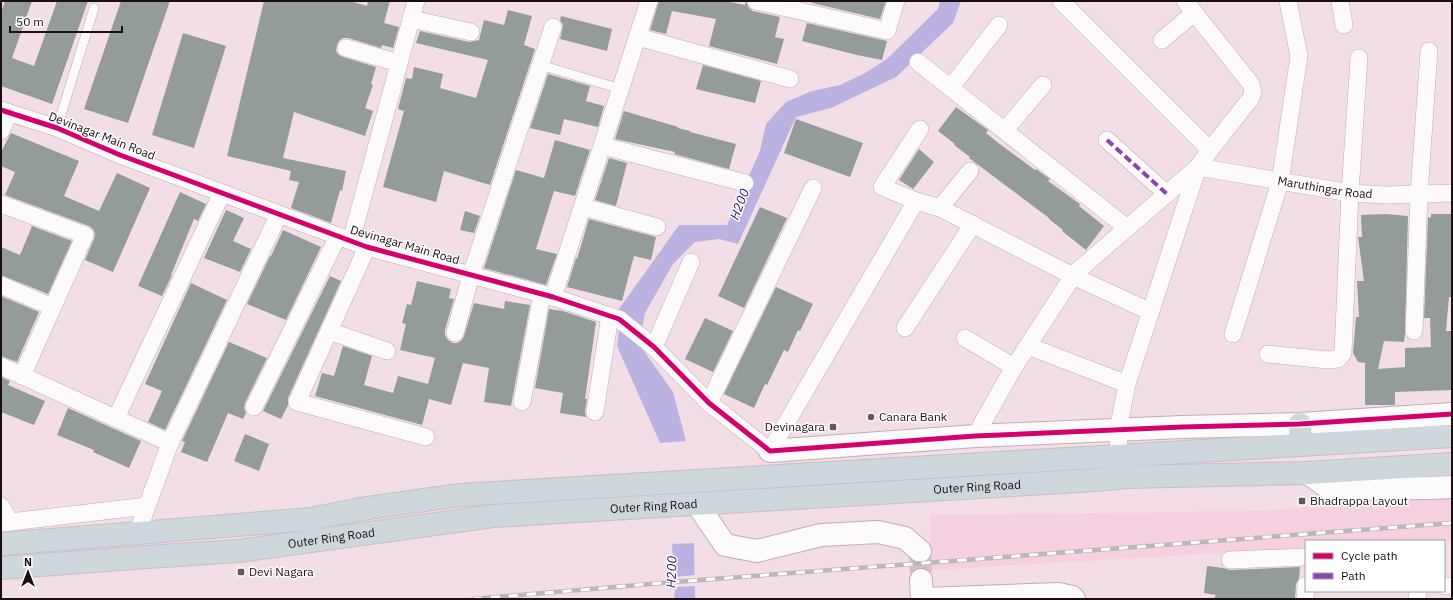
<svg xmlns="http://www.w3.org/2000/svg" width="1453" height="600" font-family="'IBM Plex Sans',sans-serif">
<rect width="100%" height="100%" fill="#f3dde7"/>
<polygon fill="#f4d0e1" points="1452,497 1452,540 1432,541 1306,541 1306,548 930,570 930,515 1260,511"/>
<g fill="#bcb2e2">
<polygon points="940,1 961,1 953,23 896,77 831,108 796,117 738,244 719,239 695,242 673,264 645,313 639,344 673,392 686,441 660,443 617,346 619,329 619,309 679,225 727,225 760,151 766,124 786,102 812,91 840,85 865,73 887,59 938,9"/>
<polygon points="694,543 695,599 674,599 675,590 672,544"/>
</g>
<polygon fill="#f3dde7" points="695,575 696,586 674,587 674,577"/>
<g fill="#949c9b">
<polygon points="5,1 32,1 12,58 34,66 57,1 88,1 52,104 1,86 1,13"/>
<polygon points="121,1 170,1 128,123 84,109"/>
<polygon points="264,1 350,1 367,6 368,1 390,1 384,23 399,27 393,48 382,45 381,48 348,38 343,38 339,41 337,45 336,51 339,55 343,57 376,67 371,84 373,85 365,108 373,111 365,136 294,112 283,158 346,171 342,191 340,190 331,223 291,208 299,182 289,180 291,171 227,156"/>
<polygon points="659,1 725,1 745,5 746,1 749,8 753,11 780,17 775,37 784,39 777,64 709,46 716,19 672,11 666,34 650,30"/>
<polygon points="812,1 886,1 880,19 812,3"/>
<polygon points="508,10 532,16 524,45 535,49 490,185 444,171 436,202 383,187 404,111 398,109 406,78 412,79 414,67 443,74 440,88 476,98 488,60 416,43 420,31 469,42 479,40 484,20 504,25"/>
<polygon points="561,16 612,29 607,51 560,39 563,25 560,20"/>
<polygon points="807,23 887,41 882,60 857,55 802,41"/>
<polygon points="183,33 226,46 194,148 152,135"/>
<polygon points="703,65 761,81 755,103 696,89"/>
<polygon points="548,74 590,86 586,101 604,106 598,127 564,119 560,135 530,128"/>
<polygon points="956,107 988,130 986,133 1001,145 1035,170 1036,169 1050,179 1048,181 1080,204 1079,206 1104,226 1086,250 1062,231 1063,230 1049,219 1049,218 969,158 970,157 954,145 955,144 938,131"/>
<polygon points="624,111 678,127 678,128 690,131 690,132 736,144 729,169 674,154 675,152 615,139"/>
<polygon points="796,119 863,143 850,177 784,153"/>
<polygon points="11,133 79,161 64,196 99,211 117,173 150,188 113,272 85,260 94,239 95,234 93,229 89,226 5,195 15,172 1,166 1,152"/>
<polygon points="555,140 590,150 575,196 554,191 536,249 557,254 546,285 484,268 516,170 544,178"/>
<polygon points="919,149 934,162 913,189 899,180"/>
<polygon points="609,158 627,163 616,206 595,200"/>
<polygon points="180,192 206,204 198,221 194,219 171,275 172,275 162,296 138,286"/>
<polygon points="760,207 787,218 744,308 718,296"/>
<polygon points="226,210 244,218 233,241 251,249 240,272 204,258"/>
<polygon points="465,211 480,216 474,233 460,230"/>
<polygon points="1386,214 1408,216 1405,334 1404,342 1384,341 1378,369 1405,367 1405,348 1431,347 1430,318 1424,318 1428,217 1431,218 1431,214 1452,214 1452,297 1449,297 1446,331 1452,331 1452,390 1395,392 1395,405 1365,405 1365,363 1358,362 1353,353 1356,317 1359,317 1357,281 1364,281 1358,237 1362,237 1361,215"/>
<polygon points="589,219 656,237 651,260 634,256 622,301 567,287 576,258 577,259"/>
<polygon points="32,226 72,241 48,294 1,275 1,247 20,255"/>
<polygon points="283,230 321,247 286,320 247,304 270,256 271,256"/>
<polygon points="330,276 341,281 288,398 288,405 281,419 263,411"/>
<polygon points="417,281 451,289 449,298 454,299 445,330 445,335 448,340 453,343 457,343 462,340 464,336 474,303 504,309 505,301 530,305 511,406 484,402 489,368 463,363 451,405 429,399 422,425 315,396 322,373 334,376 343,346 372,356 364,385 393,393 398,376 428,384 435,358 400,350 406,324 402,323 407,304 411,305"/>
<polygon points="191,283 227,300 165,430 148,422 162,391 145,384"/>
<polygon points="776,287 813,304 800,331 798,330 788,352 784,350 767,385 765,384 754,408 724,394"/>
<polygon points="1,296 39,312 17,362 1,356"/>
<polygon points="549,309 563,311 596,322 585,399 587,399 585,410 586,417 560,413 563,393 535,388"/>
<polygon points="705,318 733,331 713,372 685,359"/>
<polygon points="229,342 267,358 245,403 244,408 246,413 243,419 228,413 207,462 181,452 185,442 182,441"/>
<polygon points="1,377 10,381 8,385 45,401 34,425 1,412"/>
<polygon points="68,408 141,441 129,468 93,452 94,450 57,435"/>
<polygon points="245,434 269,444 259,471 234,461"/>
<polygon points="1207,566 1224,568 1230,570 1300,567 1299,578 1296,584 1295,599 1214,599 1216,595 1204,593"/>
</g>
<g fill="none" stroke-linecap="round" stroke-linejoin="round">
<polyline stroke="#d3bec7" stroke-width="22" stroke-dasharray="22 11" stroke-linecap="butt" points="920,551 921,580"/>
<defs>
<g id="service">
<polyline points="547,67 621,89"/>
<polyline points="57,128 94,8"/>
</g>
<g id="minor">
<polyline points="756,1 887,31 896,1"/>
<polyline points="1061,1 1210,150"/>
<polyline points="1340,1 1344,25"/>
<polyline points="411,19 471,32"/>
<polyline points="638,37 790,79"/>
<polyline points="1162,40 1194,13"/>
<polyline points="346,48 399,63"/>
<polyline points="918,62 1127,228"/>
<polyline points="951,87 999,25"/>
<polyline points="1,110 57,128 120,155 367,247 553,297 619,319 654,347 709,403 770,451 916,201"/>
<polyline points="920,129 882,187 916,201 940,208 1073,276 1151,312"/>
<polyline points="1005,130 1043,85"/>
<polyline points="1,131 9,113"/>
<polyline points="1107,140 1167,194"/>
<polyline points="603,146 745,183"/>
<polyline points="1,204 85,235 22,376"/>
<polyline points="583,207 657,227"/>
<polyline points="940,208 970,171"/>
<polyline points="351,241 416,1"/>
<polyline points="367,247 297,402 426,437"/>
<polyline points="1,285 52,307"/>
<polyline points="553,297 649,1"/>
<polyline points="905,328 973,224"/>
<polyline points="329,331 387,351"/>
<polyline points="1414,331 1419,194 1429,51"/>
<polyline points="455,333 471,275 553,27"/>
<polyline points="1233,334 1280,182 1299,56 1288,1"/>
<polyline points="965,338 1014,367"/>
<polyline points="1028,346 1127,384"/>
<polyline points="654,347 691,262"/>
<polyline points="1268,354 1328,360 1338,359 1343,353 1350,193 1359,58"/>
<polyline points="1,366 170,443"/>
<polyline points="522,402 542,294"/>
<polyline points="709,403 813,188"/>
<polyline points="254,407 338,236"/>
<polyline points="595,412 610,316"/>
<polyline points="116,418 222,193"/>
<polyline points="975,436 1014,367 1075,273 1198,167 1210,150 1251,98 1253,91 1251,84 1185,1"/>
<path id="s1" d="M 1119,456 L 1118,430 L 1127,384 L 1198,167 L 1350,193 L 1387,195 L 1452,193"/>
<polyline points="1,506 10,522"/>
<polyline points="1,523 147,506"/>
<polyline points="137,534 170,443 279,214"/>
<polyline points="1230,560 1306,557"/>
<polyline points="1444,586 1452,586"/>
<polyline points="1305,599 1306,585"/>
<polyline points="1417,599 1418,591"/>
</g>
<g id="tertiary">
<polyline points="770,451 975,436 1182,427 1300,424 1452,414"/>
<polyline points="1308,473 1330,489 1429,488 1452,487"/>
<polyline points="697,504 725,545 757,551 821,535 878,532 905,538 920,551"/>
<polyline points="921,580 922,599"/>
<polyline points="925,599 1059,594 1072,597 1074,599"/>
</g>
<g id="trunk">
<polyline points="1300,424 1301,445"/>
<polyline points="1,544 311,519 361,509 460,495 1452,436"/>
<path id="s2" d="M 1,568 L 147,557 L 239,551 L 493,516 L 1096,480 L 1127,477 L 1308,473 L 1452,464"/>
</g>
</defs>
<use href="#service" stroke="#beaeb6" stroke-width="10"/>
<use href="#minor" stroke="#beaeb6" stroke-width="18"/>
<use href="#tertiary" stroke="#beaeb6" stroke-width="24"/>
<use href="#trunk" stroke="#c9bec3" stroke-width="24"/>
<use href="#service" stroke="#fdfafb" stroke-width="9"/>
<use href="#minor" stroke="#fdfafb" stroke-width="17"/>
<use href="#tertiary" stroke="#fdfafb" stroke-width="22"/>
<use href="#trunk" stroke="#ced8dc" stroke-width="22"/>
<defs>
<polyline id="rail" points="473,599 674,582 1452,523"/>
</defs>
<use href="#rail" stroke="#bbb6b8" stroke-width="4.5"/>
<use href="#rail" stroke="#fff" stroke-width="3" stroke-dasharray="9" stroke-linecap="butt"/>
<polyline stroke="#8e44ad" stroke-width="4" stroke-dasharray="8 4" stroke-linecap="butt" points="1107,140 1167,194"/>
<defs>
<polyline id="cycleway" points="1,110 57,128 120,155 367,247 553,297 619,319 654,347 709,403 770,451 975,436 1182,427 1300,424 1452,414"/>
</defs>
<use href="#cycleway" stroke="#fff" stroke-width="8"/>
<use href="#cycleway" stroke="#d6006c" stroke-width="5"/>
</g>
<g fill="#67565e" stroke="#fff" stroke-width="1.5">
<circle cx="871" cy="417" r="4"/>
<rect x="829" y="423" width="8" height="8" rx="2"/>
<rect x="1298" y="497" width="8" height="8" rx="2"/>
<rect x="237" y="568" width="8" height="8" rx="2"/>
</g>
<g text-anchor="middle" stroke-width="3" stroke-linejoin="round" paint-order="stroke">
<g font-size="12" fill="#1b0d14" stroke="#fff">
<text transform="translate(102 136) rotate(21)" y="4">Devinagar Main Road</text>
<text dy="4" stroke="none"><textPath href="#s1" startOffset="430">Maruthingar Road</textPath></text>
<text transform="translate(405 245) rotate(16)" y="4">Devinagar Main Road</text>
<text dy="4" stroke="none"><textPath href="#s2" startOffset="980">Outer Ring Road</textPath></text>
<text dy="4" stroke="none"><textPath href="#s2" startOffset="656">Outer Ring Road</textPath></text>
<text dy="4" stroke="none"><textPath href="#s2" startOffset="332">Outer Ring Road</textPath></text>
</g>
<g font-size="12" fill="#1b0d14" stroke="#fff" text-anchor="start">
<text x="879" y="421">Canara Bank</text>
<text x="825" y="431" text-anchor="end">Devinagara</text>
<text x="1310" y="505">Bhadrappa Layout</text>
<text x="249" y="576">Devi Nagara</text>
</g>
<g font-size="13" font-style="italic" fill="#2b1862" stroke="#fff">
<text transform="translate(739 204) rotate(-69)" y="5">H200</text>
<text transform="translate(671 572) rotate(-88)" y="5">H200</text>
</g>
</g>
<rect width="1453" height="600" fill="none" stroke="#1b0d14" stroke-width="4"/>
<rect x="1305" y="540" width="140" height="52" fill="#ffffff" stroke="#a49ea1"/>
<rect x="1313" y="553" width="20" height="6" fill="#d6006c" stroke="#a49ea1"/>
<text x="1341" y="560" font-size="12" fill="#1b0d14">Cycle path</text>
<rect x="1313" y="573" width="20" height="6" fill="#8e44ad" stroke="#a49ea1"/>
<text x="1341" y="580" font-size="12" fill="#1b0d14">Path</text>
<g transform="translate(28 572)" stroke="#ffffff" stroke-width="3" paint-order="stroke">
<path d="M0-3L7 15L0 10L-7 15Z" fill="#1b0d14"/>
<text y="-6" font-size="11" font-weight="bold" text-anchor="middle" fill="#1b0d14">N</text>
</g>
<path d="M10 26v6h112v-6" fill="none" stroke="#1b0d14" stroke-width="2"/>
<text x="16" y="26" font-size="12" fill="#1b0d14" stroke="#ffffff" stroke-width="3" paint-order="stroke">50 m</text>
</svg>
